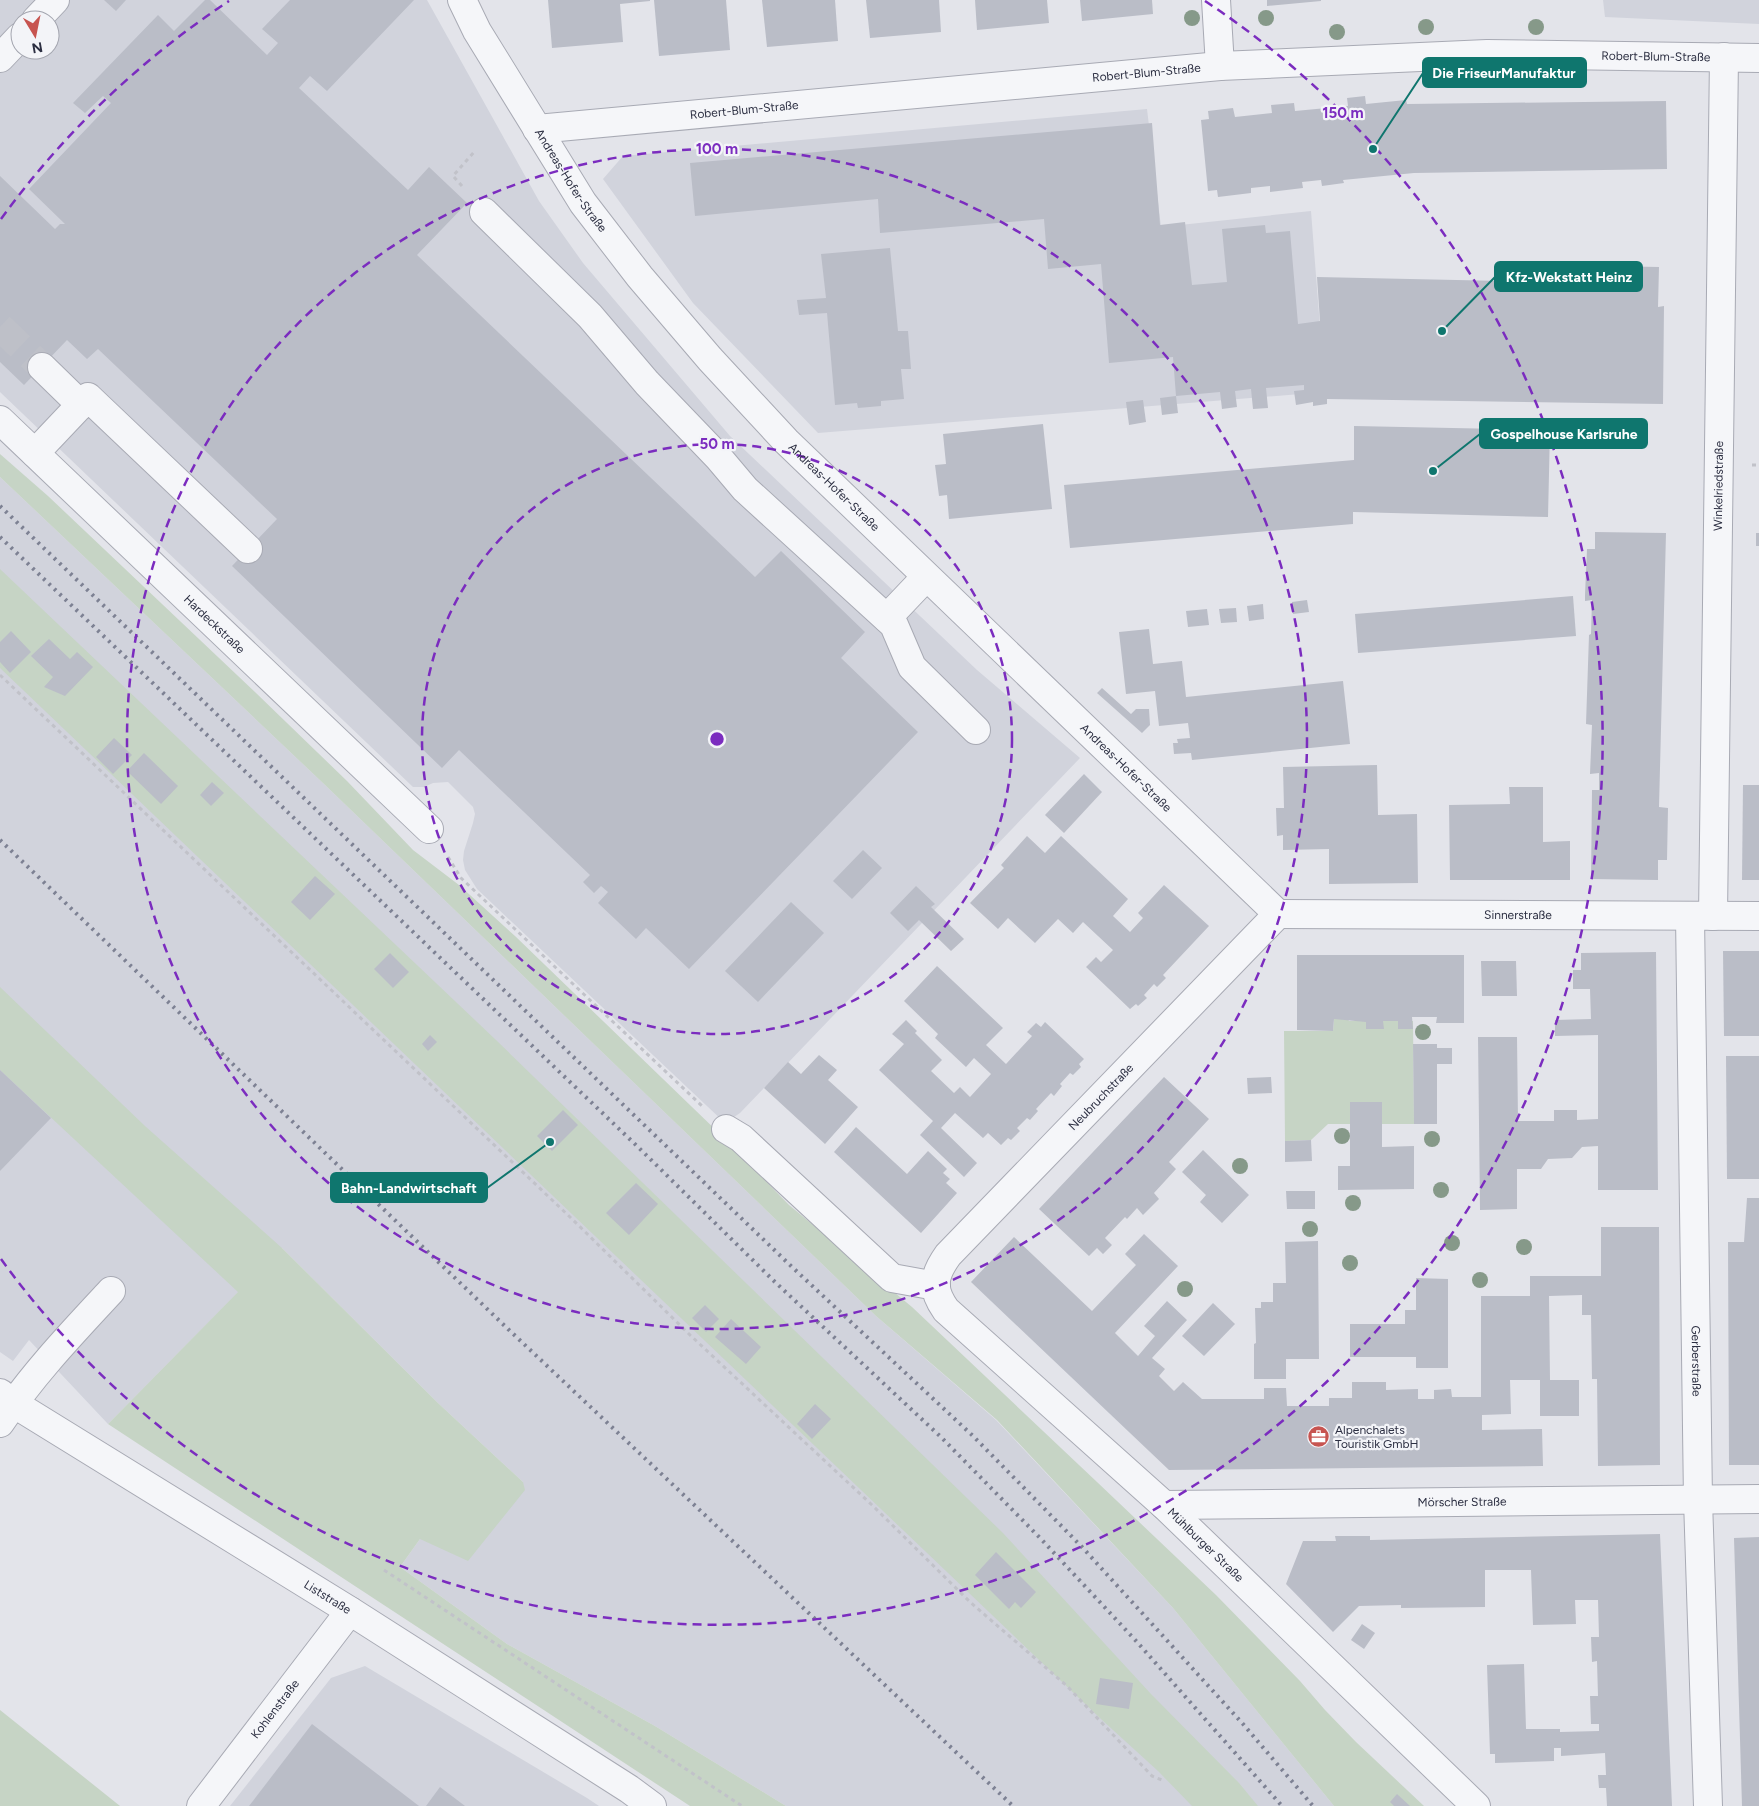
<svg xmlns="http://www.w3.org/2000/svg" width="1759" height="1806" font-family="Figtree,sans-serif">
<rect width="100%" height="100%" fill="#e3e4ea"/>
<g fill="#d1d3dc" fill-rule="evenodd">
<path d="M 0,0 L 427,0 L 539,201 L 583,263 L 730,436 L 977,670 L 1080,758 L 740,1113 L 725,1123 L 477,889 L 465,870 L 463,860 L 464,851 L 473,823 L 475,814 L 473,807 L 448,782 L 433,783 L 424,787 L 413,787 L 0,392 ZM 20,20 L 50,20 L 50,50 L 20,50 Z"/>
<polygon points="1603,0 1759,0 1759,24 1605,17"/>
<polygon points="1147,109 1161,227 1311,211 1325,392 818,433 693,303 603,179 623,156"/>
<polygon points="0,477 325,785 876,1316 996,1420 1173,1608 1334,1806 786,1806 655,1726 507,1644 400,1567 420,1539 523,1482 438,1403 282,1248 108,1424 29,1340 13,1361 0,1352"/>
<polygon points="365,1666 587,1798 599,1806 230,1806 331,1678"/>
</g>
<g fill="#c6d4c5">
<polygon points="0,454 48,496 256,693 347,781 413,850 459,885 515,936 721,1135 789,1205 912,1307 1097,1482 1216,1595 1300,1681 1325,1710 1356,1742 1424,1806 1334,1806 1173,1608 997,1420 876,1316 325,785 0,477"/>
<polygon points="0,569 496,1040 1003,1533 1151,1694 1239,1783 1258,1806 1192,1806 1158,1771 1102,1720 0,668"/>
<polygon points="0,987 145,1126 282,1248 438,1403 523,1482 525,1490 468,1561 420,1539 400,1567 507,1644 655,1726 786,1806 690,1806 108,1424 238,1292 0,1070"/>
<polygon points="1334,1019 1348,1019 1349,1021 1413,1021 1414,1124 1328,1124 1311,1140 1285,1141 1284,1031 1333,1031"/>
<polygon points="0,1710 120,1806 0,1806"/>
</g>
<g fill="#babdc7">
<polygon points="104,0 126,0 116,11"/>
<polygon points="205,0 210,0 267,55 278,43 262,29 290,0 414,0 327,91 310,76 299,88 408,190 429,167 467,203 417,255 755,577 781,551 865,632 841,658 918,732 689,969 646,928 636,939 598,903 608,892 601,886 594,893 583,882 590,875 459,750 442,768 232,566 277,519 98,349 87,359 67,340 24,385 0,362 0,176 55,229 60,224 65,224 29,189 111,103 103,96 85,113 73,103 158,15 174,31"/>
<polygon points="548,0 650,0 650,1 620,4 623,42 552,48"/>
<polygon points="654,0 726,0 730,50 659,56"/>
<polygon points="762,0 835,0 838,41 767,47"/>
<polygon points="866,0 939,0 941,32 870,38"/>
<polygon points="975,0 1047,0 1049,23 977,30"/>
<polygon points="1080,0 1152,0 1153,14 1082,21"/>
<polygon points="1267,0 1321,0 1321,1 1267,6"/>
<polygon points="1365,96 1366,104 1406,100 1407,104 1666,101 1667,169 1414,173 1343,180 1344,183 1322,186 1321,180 1302,182 1303,188 1270,192 1270,186 1251,188 1251,193 1218,197 1217,190 1208,191 1201,120 1209,119 1208,111 1233,108 1235,117 1272,113 1271,105 1294,103 1295,111 1348,106 1347,98"/>
<polygon points="1152,123 1160,225 1185,222 1192,285 1227,282 1222,229 1265,225 1266,233 1290,231 1298,324 1320,321 1317,277 1550,282 1550,265 1659,267 1658,307 1664,306 1663,404 1327,399 1327,404 1313,406 1313,402 1296,405 1294,391 1304,390 1304,385 1266,388 1268,408 1253,409 1251,389 1235,391 1237,407 1222,409 1220,392 1176,396 1173,357 1109,363 1101,264 1048,269 1044,219 880,233 878,199 695,216 690,163"/>
<polygon points="890,248 898,331 908,331 911,369 901,369 904,399 881,401 881,406 858,408 857,403 835,405 827,313 799,315 797,300 826,298 821,254"/>
<polygon points="1176,396 1178,413 1162,415 1160,398"/>
<polygon points="1143,400 1146,422 1129,425 1126,402"/>
<polygon points="1043,424 1052,509 949,519 947,495 939,496 935,465 946,464 943,434"/>
<polygon points="1354,426 1550,430 1548,517 1353,512 1353,524 1070,548 1064,485 1354,460"/>
<polygon points="1595,532 1666,533 1659,807 1668,808 1667,860 1658,860 1658,880 1591,879 1592,790 1599,790 1599,773 1590,774 1592,725 1586,724 1589,635 1591,634 1592,600 1585,601 1585,595 1587,549 1595,549"/>
<rect x="1756" y="533" width="3" height="13"/>
<polygon points="1573,596 1576,636 1358,653 1355,614"/>
<polygon points="1307,600 1309,612 1293,614 1292,602"/>
<polygon points="1263,604 1264,619 1249,621 1247,606"/>
<polygon points="1236,608 1237,622 1221,623 1219,609"/>
<polygon points="1207,609 1209,625 1188,627 1186,611"/>
<polygon points="1149,629 1153,664 1182,661 1186,697 1343,681 1350,744 1192,760 1191,753 1174,754 1173,743 1178,743 1177,739 1190,738 1188,723 1159,726 1155,691 1126,694 1119,632"/>
<polygon points="11,631 31,652 10,673 0,662 0,642"/>
<polygon points="49,639 70,659 77,652 93,667 65,696 44,687 53,677 31,656"/>
<polygon points="1102,688 1131,714 1136,709 1149,709 1150,725 1142,733 1097,693"/>
<polygon points="114,738 132,755 113,774 96,757"/>
<polygon points="144,753 178,786 161,804 127,771"/>
<polygon points="1377,765 1378,815 1417,814 1418,883 1329,884 1329,849 1283,850 1283,835 1277,836 1276,808 1284,808 1283,767"/>
<polygon points="1084,774 1102,792 1064,833 1045,815"/>
<polygon points="212,782 224,793 211,806 200,795"/>
<polygon points="1743,785 1759,785 1759,880 1742,880"/>
<polygon points="1509,787 1543,787 1543,842 1570,841 1570,880 1450,880 1449,805 1510,804"/>
<polygon points="1027,836 1045,853 1061,836 1128,899 1113,916 1130,932 1143,918 1138,913 1164,885 1209,926 1163,975 1166,978 1157,987 1154,984 1144,995 1147,998 1138,1006 1136,1004 1130,1009 1086,967 1096,957 1101,962 1113,950 1083,922 1073,933 1058,919 1035,943 1008,918 998,929 970,903 1004,868 1001,865"/>
<polygon points="863,850 882,868 852,899 833,881"/>
<polygon points="315,876 335,894 310,920 291,902"/>
<polygon points="916,886 935,904 931,907 964,939 951,951 919,920 908,931 890,913"/>
<polygon points="791,902 824,933 758,1002 725,971"/>
<polygon points="1723,951 1759,951 1759,1036 1724,1036"/>
<polygon points="1656,952 1658,1190 1598,1190 1598,1146 1582,1147 1572,1158 1548,1159 1541,1169 1517,1169 1517,1209 1480,1210 1478,1037 1517,1037 1518,1121 1554,1121 1554,1110 1577,1110 1577,1120 1598,1119 1598,1035 1555,1036 1555,1020 1591,1019 1590,989 1573,989 1573,970 1581,970 1581,953"/>
<polygon points="390,953 409,972 393,988 374,969"/>
<polygon points="1297,955 1464,955 1464,1023 1436,1023 1437,1017 1412,1017 1413,1029 1398,1029 1398,1021 1383,1021 1384,1029 1366,1029 1366,1022 1334,1019 1333,1031 1297,1030"/>
<polygon points="1481,961 1516,961 1517,996 1482,996"/>
<polygon points="937,966 1003,1028 986,1045 1006,1064 1032,1036 1027,1032 1036,1023 1041,1027 1045,1022 1084,1059 1079,1064 1081,1067 1073,1075 1070,1073 1060,1084 1062,1086 1054,1096 1051,1093 1036,1109 1038,1111 1030,1120 1027,1118 1017,1128 1020,1131 1011,1140 1008,1138 1001,1145 988,1133 983,1138 955,1113 941,1128 977,1163 964,1177 920,1135 933,1121 879,1070 904,1044 892,1034 906,1020 917,1031 915,1033 942,1060 931,1071 954,1093 960,1087 970,1097 991,1074 974,1058 966,1067 935,1038 938,1034 904,1001"/>
<polygon points="430,1035 437,1042 428,1051 422,1044"/>
<polygon points="1413,1044 1437,1044 1437,1048 1452,1048 1452,1064 1437,1064 1437,1124 1414,1124"/>
<polygon points="819,1055 837,1070 828,1080 858,1107 825,1144 764,1088 788,1062 801,1074"/>
<polygon points="1726,1056 1759,1056 1759,1179 1727,1179"/>
<polygon points="0,1070 51,1118 0,1171"/>
<polygon points="1164,1077 1209,1119 1169,1162 1176,1169 1154,1193 1159,1199 1143,1215 1137,1208 1127,1219 1125,1217 1105,1238 1112,1245 1103,1254 1097,1248 1089,1256 1039,1209"/>
<polygon points="1271,1077 1272,1093 1248,1094 1247,1078"/>
<polygon points="1350,1102 1382,1102 1382,1147 1414,1146 1414,1189 1338,1190 1338,1166 1350,1166"/>
<polygon points="563,1110 578,1125 552,1151 537,1136"/>
<polygon points="856,1127 907,1174 928,1151 947,1169 943,1173 950,1179 946,1183 957,1193 921,1233 834,1152"/>
<polygon points="1311,1140 1312,1161 1285,1162 1285,1141"/>
<polygon points="1203,1150 1249,1195 1222,1223 1200,1202 1206,1195 1182,1172"/>
<polygon points="636,1183 658,1204 629,1235 606,1213"/>
<polygon points="1286,1191 1315,1191 1315,1209 1287,1209"/>
<polygon points="1747,1198 1759,1198 1759,1465 1729,1465 1728,1242 1744,1242"/>
<polygon points="1601,1227 1659,1227 1660,1465 1598,1466 1597,1379 1592,1379 1591,1315 1582,1315 1582,1295 1549,1296 1550,1380 1579,1380 1579,1416 1540,1416 1540,1380 1510,1380 1511,1414 1482,1415 1482,1430 1542,1429 1543,1466 1169,1470 971,1282 1014,1237 1092,1311 1136,1265 1125,1254 1144,1234 1178,1266 1115,1333 1138,1356 1155,1336 1144,1326 1167,1301 1187,1320 1152,1358 1165,1369 1159,1376 1174,1391 1183,1382 1202,1399 1264,1399 1264,1388 1286,1388 1287,1406 1329,1406 1329,1398 1352,1398 1352,1382 1386,1382 1386,1390 1418,1389 1418,1399 1434,1399 1434,1390 1451,1389 1452,1397 1481,1397 1481,1296 1530,1296 1530,1276 1601,1276"/>
<polygon points="1318,1241 1319,1359 1286,1359 1286,1379 1254,1379 1254,1344 1256,1343 1255,1308 1261,1308 1261,1302 1273,1302 1273,1283 1286,1283 1285,1242"/>
<polygon points="1416,1278 1448,1279 1448,1368 1416,1368 1416,1357 1350,1357 1350,1324 1405,1324 1405,1310 1416,1310"/>
<polygon points="1213,1303 1235,1324 1204,1356 1182,1336"/>
<polygon points="705,1305 719,1319 706,1332 692,1318"/>
<polygon points="731,1319 761,1347 746,1364 715,1337"/>
<polygon points="815,1404 831,1419 812,1439 797,1424"/>
<polygon points="1660,1534 1672,1806 1607,1806 1606,1788 1599,1788 1598,1775 1606,1775 1605,1753 1561,1756 1561,1748 1554,1748 1554,1761 1495,1763 1495,1754 1490,1754 1487,1665 1524,1664 1526,1729 1560,1729 1560,1732 1599,1731 1599,1724 1591,1724 1590,1696 1598,1696 1597,1661 1592,1662 1591,1637 1599,1637 1598,1600 1575,1600 1576,1624 1533,1625 1531,1570 1485,1570 1485,1607 1401,1608 1401,1605 1359,1606 1333,1632 1286,1584 1303,1541 1336,1541 1335,1536 1370,1536 1370,1540"/>
<polygon points="1759,1537 1759,1806 1742,1806 1734,1538"/>
<polygon points="996,1552 1036,1592 1021,1608 1015,1602 1009,1609 975,1575"/>
<polygon points="1362,1624 1375,1633 1364,1649 1351,1640"/>
<polygon points="1100,1678 1133,1683 1129,1709 1096,1704"/>
<polygon points="312,1724 419,1806 249,1806"/>
<polygon points="440,1787 465,1806 426,1806"/>
<polygon points="1397,1794 1410,1806 1394,1806 1390,1802"/>
</g>
<g fill="none" stroke-linecap="round" stroke-linejoin="round">
<polyline stroke="#bec0c8" stroke-width="28" stroke-dasharray="28 14" stroke-linecap="butt" points="0,327 42,367"/>
<defs>
<g id="minor">
<path id="s1" d="M 462,0 L 477,31 L 583,203 L 640,277 L 710,359 L 786,441 L 1278,914"/>
<polyline points="1216,0 1220,66"/>
<polyline points="36,20 55,0"/>
<polyline points="0,58 20,37"/>
<path id="s2" d="M 537,129 L 1220,66 L 1487,54 L 1759,58"/>
<polyline points="484,212 590,316 647,383 718,457 745,489 894,625 912,667 976,730"/>
<polyline points="42,367 81,405"/>
<path id="s3" d="M 0,420 L 429,829"/>
<polyline points="35,453 88,397 248,549"/>
<polyline points="887,618 926,577"/>
<path id="s4" d="M 1278,914 L 948,1255 C 933,1276 931,1289 946,1310 L 1164,1505 L 1476,1806"/>
<path id="s5" d="M 1278,914 L 1759,916"/>
<path id="s6" d="M 1690,916 L 1698,1500 L 1708,1806"/>
<path id="s7" d="M 1713,916 L 1724,57"/>
<polyline points="726,1129 741,1138 892,1278 936,1286"/>
<path id="s8" d="M 0,1393 L 13,1403 L 350,1611 L 629,1789 L 652,1806"/>
<path d="M 0,1423 C 32,1375 71,1334 111,1291"/>
<path id="s9" d="M 1164,1505 L 1759,1499"/>
<path id="s10" d="M 201,1806 L 350,1611"/>
</g>
</defs>
<use href="#minor" stroke="#a8aab4" stroke-width="30"/>
<g stroke="#c1c2c9" stroke-width="3" stroke-dasharray="4 4" stroke-linecap="butt">
<polyline points="462,186 453,176 475,151"/>
<polyline points="1752,465 1759,465"/>
<polyline points="0,675 571,1218 690,1335 872,1505 970,1602 1067,1686 1152,1776 1162,1780"/>
<polyline points="448,857 461,878 702,1106"/>
<polyline points="384,1570 742,1806"/>
</g>
<use href="#minor" stroke="#f5f6f9" stroke-width="28"/>
<g stroke="#7d8193" stroke-width="4" stroke-dasharray="2.5 5" stroke-linecap="butt">
<polyline points="0,506 791,1266 973,1436 1082,1547 1243,1724 1313,1806"/>
<polyline points="0,537 638,1147 775,1282 942,1438 1042,1540 1137,1642 1282,1806"/>
<polyline points="0,840 508,1329 1013,1806"/>
</g>
</g>
<g fill="#869989">
<circle cx="1192" cy="18" r="8"/>
<circle cx="1266" cy="18" r="8"/>
<circle cx="1426" cy="27" r="8"/>
<circle cx="1536" cy="27" r="8"/>
<circle cx="1337" cy="32" r="8"/>
<circle cx="1423" cy="1032" r="8"/>
<circle cx="1342" cy="1136" r="8"/>
<circle cx="1432" cy="1139" r="8"/>
<circle cx="1240" cy="1166" r="8"/>
<circle cx="1441" cy="1190" r="8"/>
<circle cx="1353" cy="1203" r="8"/>
<circle cx="1310" cy="1229" r="8"/>
<circle cx="1452" cy="1243" r="8"/>
<circle cx="1524" cy="1247" r="8"/>
<circle cx="1350" cy="1263" r="8"/>
<circle cx="1480" cy="1280" r="8"/>
<circle cx="1185" cy="1289" r="8"/>
</g>
<g fill="none" stroke="#7b2cbf" stroke-width="2.5" stroke-dasharray="9 6">
<circle cx="717" cy="739" r="295"/>
<circle cx="717" cy="739" r="590"/>
<path d="M1 219A885 885 0 0 1 229 1M1205 1A885 885 0 1 1 1 1259"/>
</g>
<defs>
<symbol id="office-disc" viewBox="-11 -11 22 22"><circle r="9.5" fill="#c75450" stroke="#f3f4f8"/><path d="M-6-3h4V-5.5h4V-3h4V5H-6ZM-1-4.5V-3h2v-1.5ZM-6 0V1H6V0Z" fill="#fff"/></symbol>
</defs>
<g fill-rule="evenodd">
<use href="#office-disc" x="1306" y="1424" width="25" height="25"/>
</g>
<g text-anchor="middle" stroke-width="4.5" stroke-linejoin="round" paint-order="stroke">
<g font-size="12" fill="#2c2f42" stroke="#f3f4f8">
<text dy="4" stroke="none"><textPath href="#s2" startOffset="1122">Robert-Blum-Straße</textPath></text>
<text dy="4" stroke="none"><textPath href="#s2" startOffset="612">Robert-Blum-Straße</textPath></text>
<text dy="4" stroke="none"><textPath href="#s2" startOffset="208">Robert-Blum-Straße</textPath></text>
<text dy="4" stroke="none"><textPath href="#s1" startOffset="211">Andreas-Hofer-Straße</textPath></text>
<text dy="4" stroke="none"><textPath href="#s1" startOffset="616">Andreas-Hofer-Straße</textPath></text>
<text dy="4" stroke="none"><textPath href="#s7" startOffset="430">Winkelriedstraße</textPath></text>
<text dy="4" stroke="none"><textPath href="#s3" startOffset="296">Hardeckstraße</textPath></text>
<text dy="4" stroke="none"><textPath href="#s1" startOffset="1021">Andreas-Hofer-Straße</textPath></text>
<text dy="4" stroke="none"><textPath href="#s5" startOffset="240">Sinnerstraße</textPath></text>
<text transform="translate(1101 1097) rotate(-46)" y="4">Neubruchstraße</text>
<text dy="4" stroke="none"><textPath href="#s6" startOffset="445">Gerberstraße</textPath></text>
<text dy="4" stroke="none"><textPath href="#s9" startOffset="298">Mörscher Straße</textPath></text>
<text dy="4" stroke="none"><textPath href="#s4" startOffset="885">Mühlburger Straße</textPath></text>
<text dy="4" stroke="none"><textPath href="#s8" startOffset="386">Liststraße</textPath></text>
<text dy="4" stroke="none"><textPath href="#s10" startOffset="122">Kohlenstraße</textPath></text>
</g>
<g font-size="12" fill="#2c2f42" stroke="#f3f4f8" text-anchor="start">
<text x="1335" y="1434">Alpenchalets<tspan x="1335" dy="14">Touristik GmbH</tspan></text>
</g>
</g>
<circle cx="717" cy="739" r="8" fill="#7b2cbf" stroke="#f3f4f8" stroke-width="2.5"/>
<g font-size="15" text-anchor="middle" font-weight="bold" fill="#7b2cbf" stroke="#f3f4f8" stroke-width="4.5" stroke-linejoin="round" paint-order="stroke">
<text x="1343" y="118">150 m</text>
<text x="717" y="154">100 m</text>
<text x="717" y="449">50 m</text>
</g>
<path fill="none" stroke="#0f766e" stroke-width="2" d="M1373 149L1423 73M1442 331L1495 277M1433 471L1480 434M550 1142L487 1188"/>
<g fill="#0f766e" stroke="#f3f4f8" stroke-width="2">
<circle cx="1373" cy="149" r="5"/>
<circle cx="1442" cy="331" r="5"/>
<circle cx="1433" cy="471" r="5"/>
<circle cx="550" cy="1142" r="5"/>
</g>
<g fill="#0f766e" stroke="#0f766e" stroke-width="2">
<rect x="1423" y="58" width="163" height="29" rx="5"/>
<rect x="1495" y="262" width="147" height="29" rx="5"/>
<rect x="1480" y="419" width="167" height="29" rx="5"/>
<rect x="331" y="1173" width="156" height="29" rx="5"/>
</g>
<g font-size="14" text-anchor="middle" font-weight="bold" fill="#fff">
<text x="1504" y="78">Die FriseurManufaktur</text>
<text x="1569" y="282">Kfz-Wekstatt Heinz</text>
<text x="1564" y="439">Gospelhouse Karlsruhe</text>
<text x="409" y="1193">Bahn-Landwirtschaft</text>
</g>
<g transform="translate(35 35) rotate(170)"><circle r="24" fill="#f3f4f8" stroke="#a3a5af"/>
<path d="M0-4L9 19L0 12L-9 19Z" fill="#c75450"/>
<text y="-8" font-size="14" font-weight="bold" text-anchor="middle" fill="#2c2f42">N</text>
</g>
</svg>
